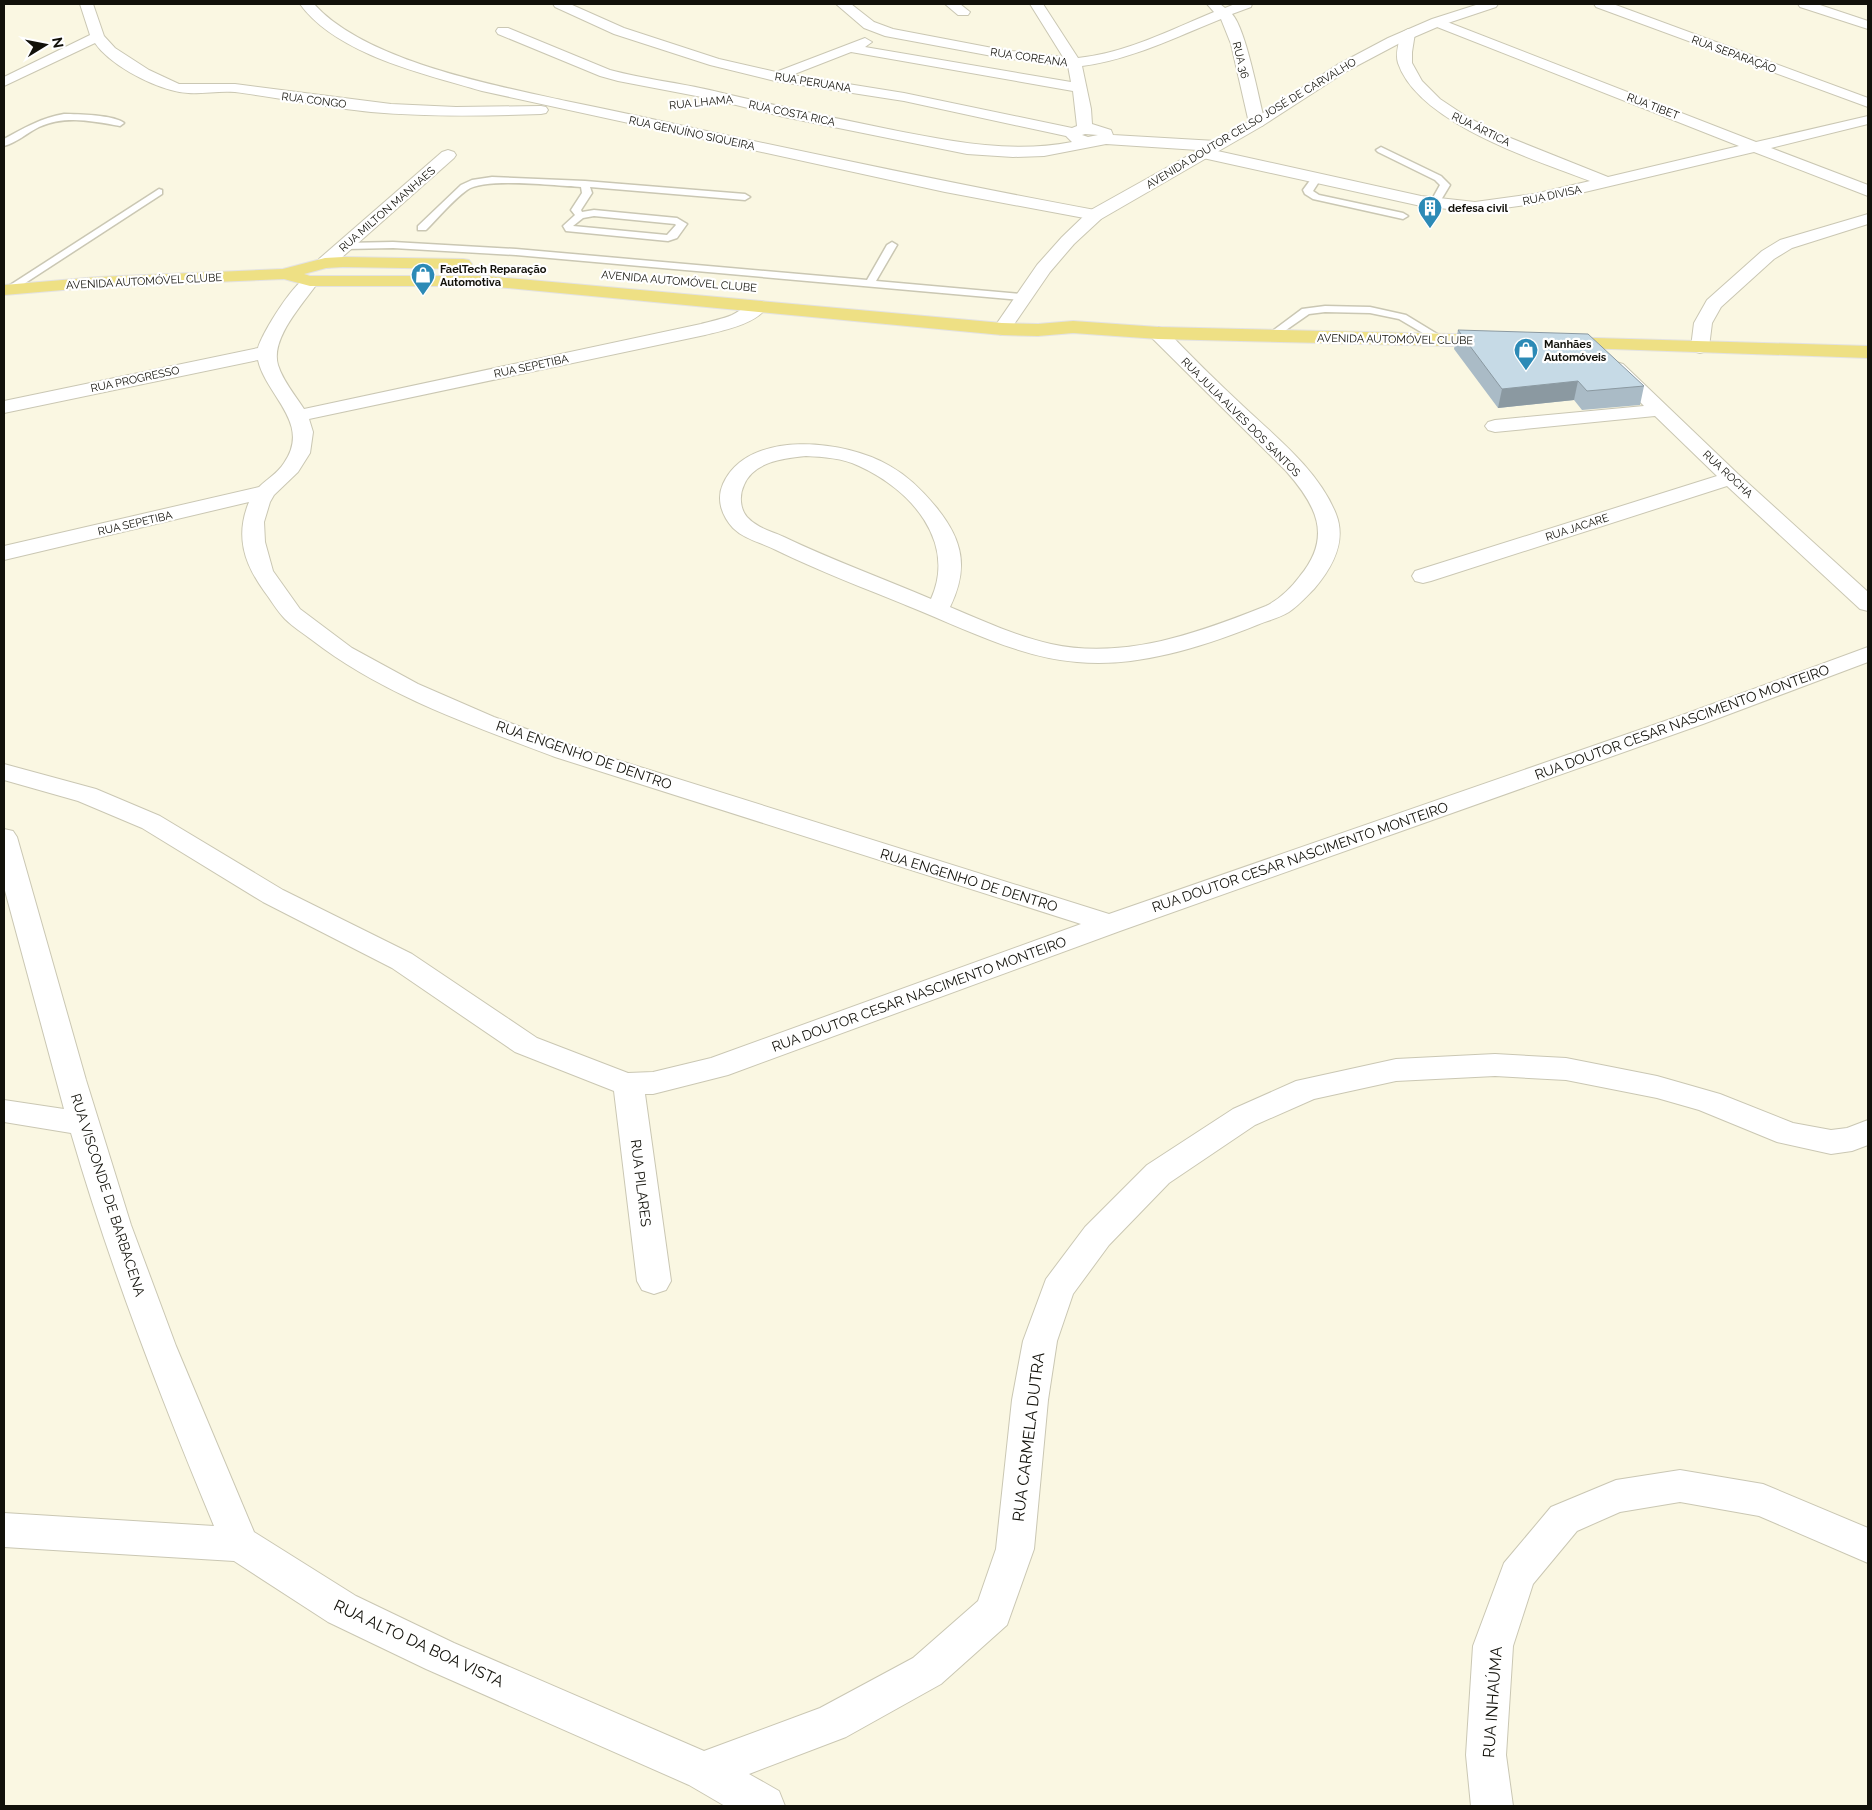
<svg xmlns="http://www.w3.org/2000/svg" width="1872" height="1810" viewBox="0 0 1872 1810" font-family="Raleway,sans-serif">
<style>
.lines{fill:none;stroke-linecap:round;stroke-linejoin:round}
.lane-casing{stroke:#cac7b3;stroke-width:3}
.street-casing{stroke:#cac7b3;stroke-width:2}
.secondary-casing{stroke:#cac7b3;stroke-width:2}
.primary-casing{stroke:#e3e2e2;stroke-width:2}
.lane{fill:#fff;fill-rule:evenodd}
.street{fill:#fff;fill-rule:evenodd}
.secondary{fill:#fff;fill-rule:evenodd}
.primary{fill:#eee084;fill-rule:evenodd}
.wall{fill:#aabbc6}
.shaded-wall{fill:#8b99a1}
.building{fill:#c6dae6;stroke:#8b99a1}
.labels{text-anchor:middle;stroke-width:4.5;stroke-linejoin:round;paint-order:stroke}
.far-street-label{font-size:11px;fill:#12110a;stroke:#fff}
.far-poi-label{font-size:11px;font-weight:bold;fill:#12110a;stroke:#fff;text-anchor:start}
.street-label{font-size:14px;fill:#12110a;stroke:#fff}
.near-street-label{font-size:16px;fill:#12110a;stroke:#fff}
</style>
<rect width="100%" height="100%" fill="#faf7e2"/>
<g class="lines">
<defs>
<g id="lane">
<path d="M64 114C78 114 114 115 124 123L120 126C92 121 65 115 39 127 27 133 16 143 4 146V139C24 128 41 118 64 114Z"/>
<polygon points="1381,147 1441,176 1450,185 1438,205 1435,206 1430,203 1440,185 1435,180 1378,152 1376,150"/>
<polygon points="1317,174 1322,177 1313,191 1319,195 1403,213 1408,216 1403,219 1313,199 1305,194 1303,190 1314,175"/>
<path d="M492 177 585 181 745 194 750 197 745 200 590 187 592 193 581 210 582 212 594 210 677 218 687 224 677 238 668 241 566 231 563 226 575 215 571 210 582 193 581 187C557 186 484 177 467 190 452 201 439 217 426 230H418V226L461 185 472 180ZM594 216 675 224 676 225 667 235 573 226 583 218Z"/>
<polygon points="159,189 162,190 162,194 13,291 5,291 4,289"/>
<polygon points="393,242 516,249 867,280 887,245 892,242 897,245 876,281 1022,294 1027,297 1022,300 516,255 393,248 345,249 340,246 345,243"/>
<polygon points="1325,306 1370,307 1406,315 1447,340 1446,342 1438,342 1399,319 1370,313 1325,312 1309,314 1276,337 1268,337 1267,335 1302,309"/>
</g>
<g id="street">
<path d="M80 4H93L104 36 115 48 149 70 179 84H235L391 104 456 107 541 106 546 107 548 110 546 113 541 114C484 116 427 117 371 112 325 107 281 98 235 92 214 90 193 97 171 90 148 84 109 64 95 43L4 86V77L90 35Z"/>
<path d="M300 4H314C365 61 493 85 566 101 611 110 657 120 702 130 833 158 964 186 1095 210L1101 211 1103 215 1101 219 1095 220 945 192 482 91C425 74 337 55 300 4Z"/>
<path d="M553 4H570L624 28 719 59 776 72 865 38 872 42 865 47 1071 82 1068 66 1003 58 885 36 864 28 836 4H851L874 22 893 29 1003 50 1063 57 1030 4H1043L1078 58C1126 53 1170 30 1214 12L1207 4H1220L1225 8 1235 4H1252L1251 7 1232 14C1246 29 1259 100 1265 123L1262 126H1252L1249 123 1231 44 1221 19C1176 37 1130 60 1082 66L1091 109 1092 124 1111 130 1113 135 1216 141 1221 143 1224 146 1221 149 1213 150 1421 196 1475 202 1534 194 1590 181C1535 160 1418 123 1398 63 1395 54 1399 42 1401 33L1408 29 1415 33 1412 52V63L1422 81 1440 99 1467 117 1498 133 1608 177 1739 146 1432 25 1430 22 1437 18 1756 142 1868 116V124L1771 148 1868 185V196L1754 152 1534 204 1475 212 1421 206 1203 158 1197 156 1195 153 1198 150 1106 144 1044 156 1013 157 967 154 784 117 712 99 618 81 600 76 498 34 496 31 498 28H508L610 70C644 79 680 83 714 91 772 105 830 117 888 129 950 141 1010 154 1072 142L1066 136 904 101 775 81 710 65 614 34 555 7ZM851 52 1073 91 1077 126 1072 128 904 93 792 75ZM1085 134 1098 135 1088 137 1082 135Z"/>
<polygon points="945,4 960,4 970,12 968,15 958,15"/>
<polygon points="1594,4 1613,4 1868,98 1868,107 1596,7"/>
<polygon points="1798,4 1817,4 1868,21 1868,29 1800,7"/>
<polygon points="448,150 454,152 456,155 454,158 331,267 325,268 319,267 316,263 319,259 442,152"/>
<polygon points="1868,214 1868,224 1792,248 1774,259 1721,307 1712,323 1709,347 1707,351 1700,353 1693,351 1691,347 1694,323 1707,300 1762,251 1780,240"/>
<path d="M310 276 316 277 319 281C304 303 270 338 278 365 283 381 295 395 304 409L701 324C711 321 723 319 732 315 744 309 752 299 765 302L768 306C756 324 725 330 705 335L309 419 313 432 310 453 298 472 274 495 270 502 264 522 265 542 273 571 300 609 352 648 418 684 494 717 573 746 1109 914 1685 714 1868 647V662L1703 724 1120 931 728 1075 653 1094H645L671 1281 666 1290 654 1294 642 1290 637 1281 614 1091 515 1052 392 968 263 902 142 828 78 801 4 780V764L96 789 160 816 283 890 412 954 537 1038 628 1073 653 1072 711 1058 1081 924 555 757C471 725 383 695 312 640 303 633 293 627 285 619 277 611 271 600 264 591 244 563 235 536 249 502L4 560V546L259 487C267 479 278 473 284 463 312 423 266 396 258 360L4 413V401L258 348C263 332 295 279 310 276Z"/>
<path d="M1158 327 1165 329C1190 355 1216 381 1243 406 1276 437 1319 471 1336 514 1347 542 1332 568 1314 589 1306 597 1298 606 1289 612 1279 618 1267 621 1257 625 1202 647 1137 668 1077 662 1018 657 963 628 908 606 864 588 819 571 776 550 762 543 744 539 733 528 722 516 716 500 723 484 748 428 847 440 890 466 908 476 923 491 936 507 963 540 969 568 950 607 983 621 1016 636 1051 644 1124 660 1198 633 1266 606 1280 599 1291 588 1300 576 1333 536 1316 505 1286 471L1151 337 1149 333 1151 329ZM806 456C824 457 842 458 859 466 910 489 957 541 931 599 882 578 832 560 784 537 771 531 757 528 747 517 740 509 739 495 744 485 753 462 784 458 806 456Z"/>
<polygon points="1616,362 1623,364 1738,474 1868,592 1868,611 1860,609 1727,486 1431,581 1423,583 1415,581 1412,576 1415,571 1717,476 1655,416 1495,432 1488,430 1485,426 1488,422 1495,420 1644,406 1607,368 1609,364"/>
<path d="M4 829 13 831 17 837 86 1080 131 1225 176 1346 254 1532 356 1596 454 1643 704 1751 820 1708 913 1658 978 1601 996 1549 1012 1400 1023 1341 1046 1279 1085 1227 1147 1165 1233 1109 1296 1081 1396 1059 1495 1054 1566 1058 1657 1076 1720 1094 1793 1123 1831 1130 1847 1128 1868 1120V1145L1852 1151 1831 1154 1777 1142 1699 1110 1657 1098 1566 1080 1495 1076 1396 1081 1314 1099 1255 1125 1169 1183 1109 1245 1073 1294 1057 1341 1048 1400 1034 1549 1007 1625 941 1684 846 1737 749 1774 779 1791 785 1806H725L689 1785 426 1669 328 1622 234 1561 4 1547V1513L214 1526C160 1396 110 1267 71 1133L4 1122V1100L64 1109 4 887Z"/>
<polygon points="1680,1470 1763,1484 1868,1528 1868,1563 1759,1516 1680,1502 1620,1512 1577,1531 1533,1584 1513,1646 1506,1755 1513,1806 1471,1806 1466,1755 1473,1646 1504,1563 1551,1507 1616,1480"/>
</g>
<polygon id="secondary" points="1479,4 1498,4 1496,7 1442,25 1398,44 1347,71 1262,126 1101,219 1074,244 1050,272 1008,333 1002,335 996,333 993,329 1037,265 1062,237 1089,211 1252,120 1337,65 1388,38 1432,19"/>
<g id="primary">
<polygon points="343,257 463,259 469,260 472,264 469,268 463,269 343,267 326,268 304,274 310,276 486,276 1002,323 1038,324 1073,321 1158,327 1494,335 1501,337 1503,341 1501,345 1494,347 1158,339 1073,333 1038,336 1002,335 486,286 310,286 284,279 98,287 4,295 4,285 98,277 283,269 325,258"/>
<polygon points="1562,337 1868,346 1868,358 1555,347 1553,343 1555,339"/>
</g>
</defs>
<use href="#lane" class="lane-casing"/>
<use href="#street" class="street-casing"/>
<use href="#secondary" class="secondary-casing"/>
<use href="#primary" class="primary-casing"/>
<use href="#lane" class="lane"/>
<use href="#street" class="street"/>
<use href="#secondary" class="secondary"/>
<use href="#primary" class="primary"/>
</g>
<polygon class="wall" points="1458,330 1644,386 1640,405 1582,410 1574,400 1498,408 1454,349"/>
<polygon class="shaded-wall" points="1578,381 1574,400 1498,408 1502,389"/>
<polygon class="building" points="1458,330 1588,334 1644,386 1587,391 1578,381 1502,389"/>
<defs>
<symbol id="building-pin" viewBox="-11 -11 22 30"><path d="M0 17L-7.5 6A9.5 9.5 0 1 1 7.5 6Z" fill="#2c8ab6" stroke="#fff"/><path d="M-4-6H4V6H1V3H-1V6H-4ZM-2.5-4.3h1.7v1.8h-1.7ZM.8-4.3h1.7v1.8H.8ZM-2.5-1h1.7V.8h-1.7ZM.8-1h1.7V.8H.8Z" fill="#fff"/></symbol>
<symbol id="shop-pin" viewBox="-11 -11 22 30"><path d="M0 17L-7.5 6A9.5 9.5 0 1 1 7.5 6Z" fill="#2c8ab6" stroke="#fff"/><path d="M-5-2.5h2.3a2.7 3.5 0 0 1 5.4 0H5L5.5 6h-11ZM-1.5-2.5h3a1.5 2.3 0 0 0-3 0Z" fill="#fff"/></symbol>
</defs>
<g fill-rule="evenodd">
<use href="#building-pin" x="1416" y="194" width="28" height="38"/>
<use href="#shop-pin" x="409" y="261" width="28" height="38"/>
<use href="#shop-pin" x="1512" y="336" width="28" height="38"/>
</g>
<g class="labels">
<g class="far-street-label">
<text transform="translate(1734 54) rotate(20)" y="4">RUA SEPARAÇÃO</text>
<text transform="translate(1029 57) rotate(8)" y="4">RUA COREANA</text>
<text transform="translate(1241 60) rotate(76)" y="4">RUA 36</text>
<text transform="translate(813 82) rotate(9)" y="4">RUA PERUANA</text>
<text transform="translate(314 100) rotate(7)" y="4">RUA CONGO</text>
<text transform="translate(701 102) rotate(-6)" y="4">RUA LHAMA</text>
<text transform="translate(1653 106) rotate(21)" y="4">RUA TIBET</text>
<text transform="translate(792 113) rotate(12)" y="4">RUA COSTA RICA</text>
<text transform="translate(1251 123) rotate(-31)" y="4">AVENIDA DOUTOR CELSO JOSÉ DE CARVALHO</text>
<text transform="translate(1481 129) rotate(26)" y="4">RUA ÁRTICA</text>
<text transform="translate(692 133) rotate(12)" y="4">RUA GENUÍNO SIQUEIRA</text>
<text transform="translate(1552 195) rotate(-12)" y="4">RUA DIVISA</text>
<text transform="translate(387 209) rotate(-41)" y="4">RUA MILTON MANHAES</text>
<text transform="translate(144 281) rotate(-3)" y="4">AVENIDA AUTOMÓVEL CLUBE</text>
<text transform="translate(679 281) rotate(5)" y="4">AVENIDA AUTOMÓVEL CLUBE</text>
<text transform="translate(1395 339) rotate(1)" y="4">AVENIDA AUTOMÓVEL CLUBE</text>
<text transform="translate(531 366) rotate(-12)" y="4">RUA SEPETIBA</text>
<text transform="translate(135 379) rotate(-12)" y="4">RUA PROGRESSO</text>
<text transform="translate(1241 417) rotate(45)" y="4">RUA JULIA ALVES DOS SANTOS</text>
<text transform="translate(1728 474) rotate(43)" y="4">RUA ROCHA</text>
<text transform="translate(135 523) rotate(-13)" y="4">RUA SEPETIBA</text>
<text transform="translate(1577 527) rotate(-18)" y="4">RUA JACARE</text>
</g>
<g class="far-poi-label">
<text x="1448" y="212">defesa civil</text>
<text x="440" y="273">FaelTech Reparação<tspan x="440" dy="13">Automotiva</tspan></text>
<text x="1544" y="348">Manhães<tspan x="1544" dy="13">Automóveis</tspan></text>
</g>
<g class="street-label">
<text transform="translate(1682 722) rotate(-20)" y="5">RUA DOUTOR CESAR NASCIMENTO MONTEIRO</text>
<text transform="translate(584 755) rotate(19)" y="5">RUA ENGENHO DE DENTRO</text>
<text transform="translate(1300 857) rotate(-19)" y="5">RUA DOUTOR CESAR NASCIMENTO MONTEIRO</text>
<text transform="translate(969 880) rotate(17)" y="5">RUA ENGENHO DE DENTRO</text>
<text transform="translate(919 994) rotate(-20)" y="5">RUA DOUTOR CESAR NASCIMENTO MONTEIRO</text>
<text transform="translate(641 1183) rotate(83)" y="5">RUA PILARES</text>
<text transform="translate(108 1195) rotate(72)" y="5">RUA VISCONDE DE BARBACENA</text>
</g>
<g class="near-street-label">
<text transform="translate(1028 1437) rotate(-83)" y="6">RUA CARMELA DUTRA</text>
<text transform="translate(419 1643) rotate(25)" y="6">RUA ALTO DA BOA VISTA</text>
<text transform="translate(1492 1702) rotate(-86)" y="6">RUA INHAÚMA</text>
</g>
</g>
<rect width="1872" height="1810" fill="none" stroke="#12110a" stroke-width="10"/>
<g transform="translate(45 45) rotate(80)" stroke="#ffffff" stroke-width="4" paint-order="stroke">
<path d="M0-4L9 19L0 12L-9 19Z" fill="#12110a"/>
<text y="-8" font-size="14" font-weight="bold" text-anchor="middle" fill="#12110a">N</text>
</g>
</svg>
